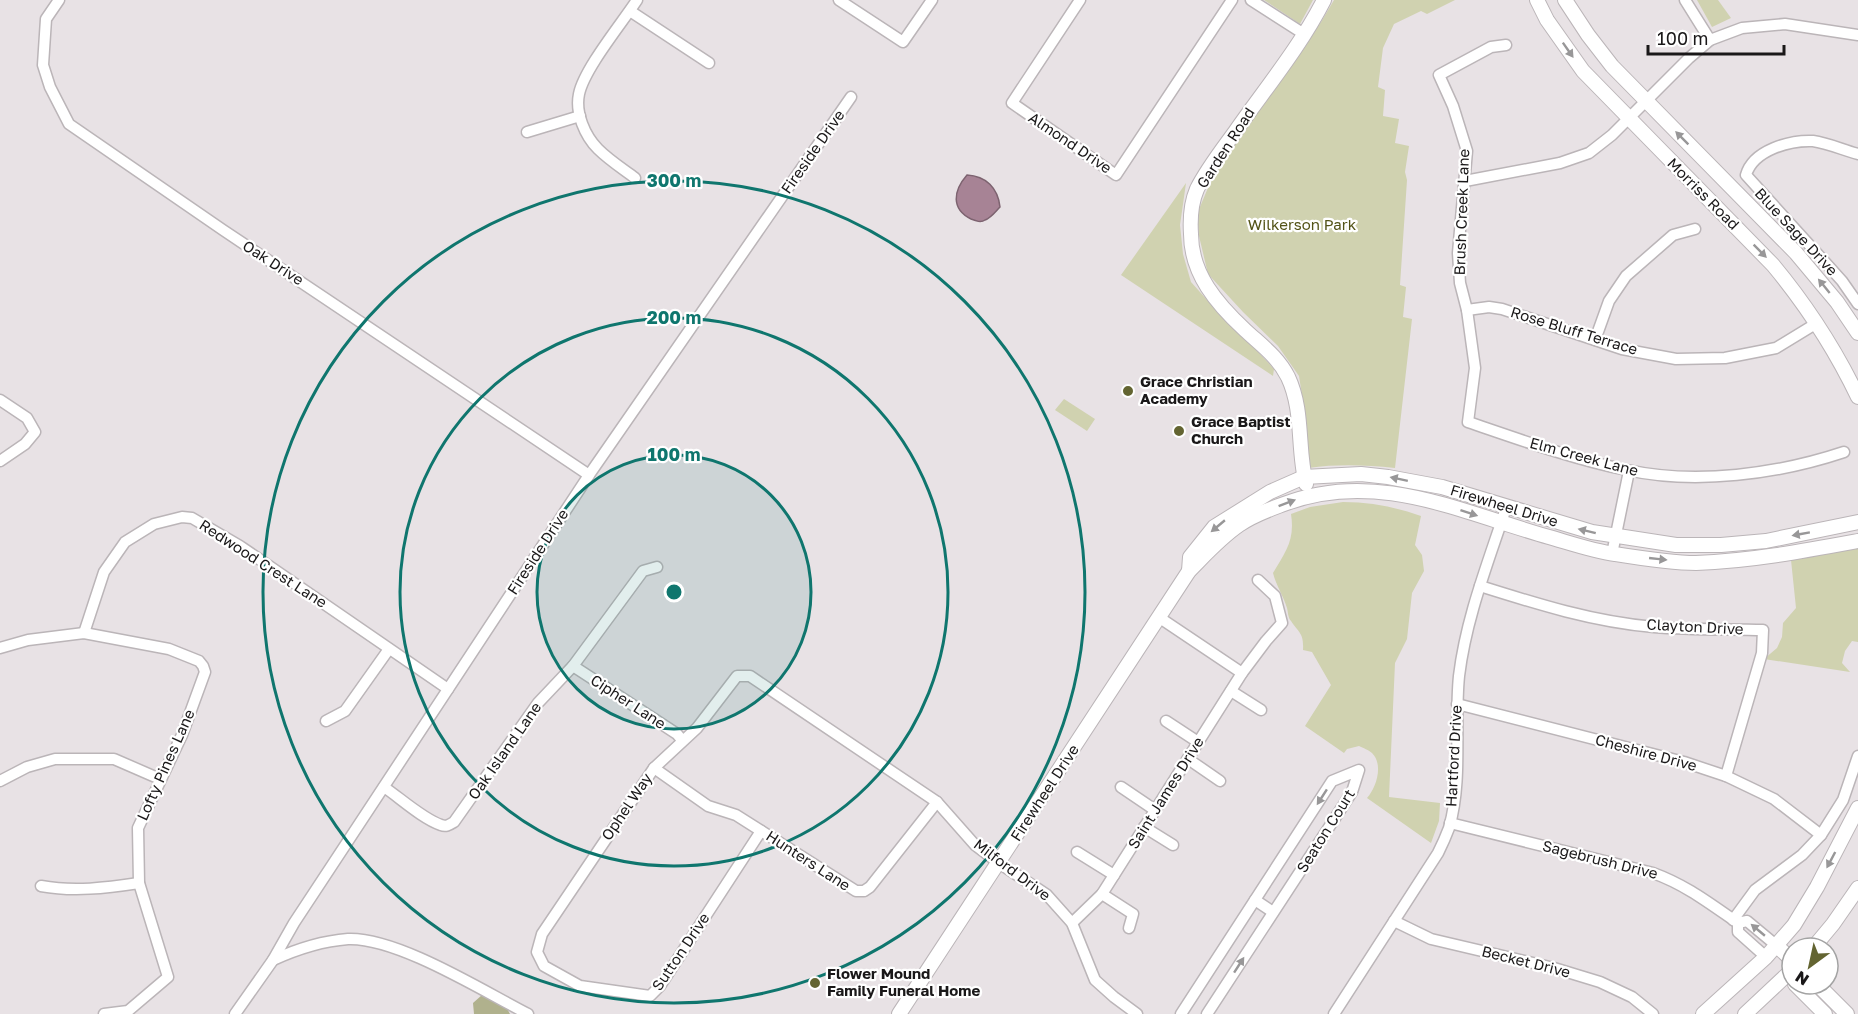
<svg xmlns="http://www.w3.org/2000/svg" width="1858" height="1014" viewBox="0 0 1858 1014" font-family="'Golos Text',sans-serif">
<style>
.green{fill:#d0d2b0}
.forest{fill:#b0b18d}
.water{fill:#a78395;stroke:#7d6370;stroke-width:1.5}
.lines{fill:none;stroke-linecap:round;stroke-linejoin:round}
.street-casing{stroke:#bbb5b8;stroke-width:13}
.secondary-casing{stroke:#bbb5b8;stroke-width:16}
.street{stroke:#fff;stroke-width:10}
.secondary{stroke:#fff;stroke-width:14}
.oneway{fill:#989798}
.ring{fill:none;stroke:#0f766e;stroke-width:3}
.poi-dot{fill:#636431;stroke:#fff;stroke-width:2}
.labels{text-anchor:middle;stroke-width:4.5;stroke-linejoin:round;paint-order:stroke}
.street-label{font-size:15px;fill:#1a1819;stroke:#fff}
.park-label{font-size:15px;fill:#535317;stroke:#fff}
.poi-label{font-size:15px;font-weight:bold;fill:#1a1819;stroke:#fff;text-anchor:start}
.centre{fill:#0f766e;stroke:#fff;stroke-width:3}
.ring-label{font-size:18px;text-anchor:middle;font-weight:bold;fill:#0f766e;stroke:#fff;stroke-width:4.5;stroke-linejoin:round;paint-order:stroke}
</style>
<rect width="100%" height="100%" fill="#e8e2e5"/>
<g class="green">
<polygon points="1264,0 1313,0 1300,24"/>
<path d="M1334 0H1455L1427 14 1421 11 1394 24 1383 48 1378 87 1385 90 1383 116 1399 119 1395 143 1409 146 1405 172 1407 180 1400 285 1406 287 1403 317 1412 319 1395 468C1365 465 1338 464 1308 468L1306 421 1299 376 1278 346 1243 312 1208 274 1199 236 1197 214 1215 171 1321 22Z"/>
<polygon points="1697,0 1718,0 1731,18 1712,27"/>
<polygon points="1186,183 1180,225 1183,254 1191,282 1225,320 1243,336 1274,369 1273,376 1121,275"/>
<polygon points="1064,399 1095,419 1087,431 1055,410"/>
<path d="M1343 502C1371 502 1395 507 1421 516L1415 545 1422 555 1424 571 1412 593 1407 639 1395 663 1389 797 1440 803 1439 821 1431 843 1367 798C1376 788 1384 765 1372 753 1369 750 1363 748 1359 746L1347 749 1344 753 1305 726 1331 685 1312 652 1303 650C1304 633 1299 633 1291 621 1288 618 1288 612 1287 608 1283 595 1276 585 1273 573 1286 551 1295 540 1291 514L1310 507Z"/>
<polygon points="1858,547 1858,642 1852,641 1845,651 1842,663 1850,672 1764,659 1777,648 1782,637 1783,623 1796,608 1791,560"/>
</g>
<polygon class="forest" points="482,995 504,1003 510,1014 474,1014 473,1003"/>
<path class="water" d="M967 175C986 176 998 188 1000 207 996 211 991 218 985 220 981 223 976 221 971 219 951 209 953 191 967 175Z"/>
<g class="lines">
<defs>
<g id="street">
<polyline points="59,0 46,19 43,65 50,87 69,124 223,230 589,475"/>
<polyline points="839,0 903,42 932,0"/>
<polyline points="1080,0 1012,103 1116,175 1232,0"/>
<polyline points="1251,0 1304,34"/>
<polyline points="1685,0 1710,40"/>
<polyline points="630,11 709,63"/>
<path d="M1506 45 1491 47 1439 75 1453 106 1467 151 1458 253 1460 283 1467 310 1475 368 1468 422C1521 440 1573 459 1627 470 1696 485 1778 474 1844 452"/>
<polyline points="527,132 580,116"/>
<path d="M1858 154C1843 150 1828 143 1813 141 1790 140 1753 150 1746 175L1842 281 1858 304"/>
<path d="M635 178C623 169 609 160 598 149 585 136 575 113 579 94 584 69 622 23 637 0"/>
<polyline points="1465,181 1560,163 1589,153 1612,135 1689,58 1710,40 1742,28 1785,24 1858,35"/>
<polyline points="1467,310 1489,307 1502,309 1622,349 1676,359 1725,358 1776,348 1817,323"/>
<polyline points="1595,340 1609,301 1626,276 1673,235 1695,229"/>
<polyline points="0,400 27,418 35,432 25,444 0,461"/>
<polyline points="1612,554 1629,471"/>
<path d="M1480 586C1537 604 1594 622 1654 627 1690 630 1727 629 1763 630L1762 653 1726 776"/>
<polyline points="1160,618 1242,673"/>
<polyline points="84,633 104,572 125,542 154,524 182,517 192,518 240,546 448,689"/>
<polyline points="0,648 28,640 84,633 169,649 199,661 203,666 205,672 182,735 138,828 139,883 168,977 128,1011 104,1014"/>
<polyline points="573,666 677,734 682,740"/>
<polyline points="1231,691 1261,710"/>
<polyline points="1457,704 1684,762 1726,776 1774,799 1821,835"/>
<polyline points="326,721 345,711 389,649"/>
<polyline points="1166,721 1198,742"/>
<polyline points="1188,759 1220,781"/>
<polyline points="654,768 708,806 736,815 856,891 864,891 870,887 937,802"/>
<polyline points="0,781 27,767 55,759 114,759 160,779"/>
<path d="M384 787C400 798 423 819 441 825 446 827 449 825 454 822L538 703 573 666 643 571 657 567"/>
<polyline points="1121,787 1155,810"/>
<path d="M1450 823 1653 873C1686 885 1709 903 1738 923L1747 921 1777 946"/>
<polyline points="1144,827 1173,845"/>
<polyline points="761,831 660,986 650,996 580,986 544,966 537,952 542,934 654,768 697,728 737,676 750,676 937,802 975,845 999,863 1047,895 1072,923 1095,980 1114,997 1137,1014"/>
<polyline points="1077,852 1114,875"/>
<path d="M41 886C74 892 106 888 139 883"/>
<polyline points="1102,894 1133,914 1129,928"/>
<polyline points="1255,900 1273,912"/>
<polyline points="1733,920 1755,890 1802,855 1821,835 1843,800 1858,756"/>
<polyline points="1394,921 1431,939 1554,968 1600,982 1632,997 1653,1014"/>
<polyline points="1072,923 1102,894 1242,673 1266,641 1282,623 1275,596 1258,580"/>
<polyline points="1738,923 1738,932 1766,957"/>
<path d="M273 960C297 949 322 941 348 939 397 937 483 991 528 1014"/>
<polyline points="235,1014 273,960 294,923 589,475 851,97"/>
<polyline points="1181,1014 1332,781 1359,770 1352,792 1207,1014"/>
<path d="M1334 1014 1438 853C1442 845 1446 836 1449 828 1463 779 1454 726 1459 676 1466 618 1488 563 1506 508"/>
</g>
<g id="secondary">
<path d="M1537 0 1547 20 1583 71 1773 265C1807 306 1835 349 1858 397"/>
<polyline points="1565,0 1588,35 1612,66 1796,253 1837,302 1858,333"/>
<path d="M1306 484C1297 448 1304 411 1288 377 1278 357 1261 345 1245 330 1217 304 1191 274 1191 234 1190 219 1191 203 1197 189 1207 169 1222 150 1235 132 1265 89 1300 47 1324 0"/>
<polyline points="1189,571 1190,557 1214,527 1270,492 1304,477 1361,474 1388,477 1442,487 1592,532 1676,545 1721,545 1766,541 1858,522"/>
<polyline points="1777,946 1792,960"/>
<polyline points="1813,948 1833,924 1858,888"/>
<polyline points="1795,984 1825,1014"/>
<polyline points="1817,984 1847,1014"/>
<path d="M899 1014 1189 571C1205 555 1220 538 1239 525 1253 515 1268 510 1284 504 1376 469 1460 512 1549 537 1570 543 1593 551 1615 554 1640 558 1671 563 1696 563 1751 561 1804 551 1858 541"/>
<polyline points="1703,1014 1766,957 1794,925 1817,887 1858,808"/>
<polyline points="1745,1014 1792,970"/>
</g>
</defs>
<use href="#street" class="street-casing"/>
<use href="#secondary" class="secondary-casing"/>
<use href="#street" class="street"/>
<use href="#secondary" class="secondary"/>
</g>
<defs><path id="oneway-solid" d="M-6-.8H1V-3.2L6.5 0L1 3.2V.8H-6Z" transform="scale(1.5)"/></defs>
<g class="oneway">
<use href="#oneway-solid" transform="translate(1568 50) rotate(55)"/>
<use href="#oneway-solid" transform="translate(1682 138) rotate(-135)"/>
<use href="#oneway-solid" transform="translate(1760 251) rotate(45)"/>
<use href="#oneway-solid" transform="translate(1824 286) rotate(-129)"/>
<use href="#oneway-solid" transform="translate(1399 479) rotate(-168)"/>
<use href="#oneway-solid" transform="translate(1287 503) rotate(-21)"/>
<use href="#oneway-solid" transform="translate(1469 513) rotate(18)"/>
<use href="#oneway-solid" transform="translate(1218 526) rotate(140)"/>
<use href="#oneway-solid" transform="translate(1587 531) rotate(-166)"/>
<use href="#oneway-solid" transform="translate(1801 534) rotate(170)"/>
<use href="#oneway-solid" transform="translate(1658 559) rotate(6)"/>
<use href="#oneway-solid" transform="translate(1322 797) rotate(123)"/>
<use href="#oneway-solid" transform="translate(1831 860) rotate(118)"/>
<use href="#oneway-solid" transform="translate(1758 930) rotate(-140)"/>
<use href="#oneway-solid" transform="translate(1239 965) rotate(-57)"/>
</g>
<circle cx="674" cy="592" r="137" fill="#0f766e" fill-opacity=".12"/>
<g class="ring">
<circle cx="674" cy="592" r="137"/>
<circle cx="674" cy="592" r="274"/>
<circle cx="674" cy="592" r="411"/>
</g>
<g class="poi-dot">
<circle cx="1128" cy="391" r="6"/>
<circle cx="1179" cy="431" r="6"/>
<circle cx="815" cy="983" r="6"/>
</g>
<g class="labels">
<g class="street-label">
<text transform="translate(1070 143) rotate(34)" y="5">Almond Drive</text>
<text transform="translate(1226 148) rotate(-57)" y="5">Garden Road</text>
<text transform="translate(813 152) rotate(-55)" y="5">Fireside Drive</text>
<text transform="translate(1703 194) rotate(45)" y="5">Morriss Road</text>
<text transform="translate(1462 212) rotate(-88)" y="5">Brush Creek Lane</text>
<text transform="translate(1796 232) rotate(47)" y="5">Blue Sage Drive</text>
<text transform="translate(273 263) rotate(33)" y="5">Oak Drive</text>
<text transform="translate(1574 331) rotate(17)" y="5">Rose Bluff Terrace</text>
<text transform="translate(1584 457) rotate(15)" y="5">Elm Creek Lane</text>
<text transform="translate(1504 506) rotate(17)" y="5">Firewheel Drive</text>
<text transform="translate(538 552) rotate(-57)" y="5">Fireside Drive</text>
<text transform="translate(263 564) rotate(33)" y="5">Redwood Crest Lane</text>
<text transform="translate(1695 627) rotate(3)" y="5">Clayton Drive</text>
<text transform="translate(628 702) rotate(33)" y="5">Cipher Lane</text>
<text transform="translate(505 751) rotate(-55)" y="5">Oak Island Lane</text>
<text transform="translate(1646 753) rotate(15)" y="5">Cheshire Drive</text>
<text transform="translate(1454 756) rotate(-87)" y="5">Hartford Drive</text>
<text transform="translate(166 765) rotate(-66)" y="5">Lofty Pines Lane</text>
<text transform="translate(1045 793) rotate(-57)" y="5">Firewheel Drive</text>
<text transform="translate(1166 793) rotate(-58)" y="5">Saint James Drive</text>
<text transform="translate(627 807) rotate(-56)" y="5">Ophel Way</text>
<text transform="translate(1326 831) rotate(-58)" y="5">Seaton Court</text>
<text transform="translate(1600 860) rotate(14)" y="5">Sagebrush Drive</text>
<text transform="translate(808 861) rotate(33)" y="5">Hunters Lane</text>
<text transform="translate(1012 870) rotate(37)" y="5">Milford Drive</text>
<text transform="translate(681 952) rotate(-56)" y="5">Sutton Drive</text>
<text transform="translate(1526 962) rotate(14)" y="5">Becket Drive</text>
</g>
<g class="park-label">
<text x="1302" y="230">Wilkerson Park</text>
</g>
<g class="poi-label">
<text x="1140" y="387">Grace Christian<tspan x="1140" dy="17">Academy</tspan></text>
<text x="1191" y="427">Grace Baptist<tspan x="1191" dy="17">Church</tspan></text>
<text x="827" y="979">Flower Mound<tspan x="827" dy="17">Family Funeral Home</tspan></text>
</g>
</g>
<circle cx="674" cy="592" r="9" class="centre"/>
<g class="ring-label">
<text x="674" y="187">300 m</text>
<text x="674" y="324">200 m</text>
<text x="674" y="461">100 m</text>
</g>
<g transform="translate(1810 966) rotate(213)"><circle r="28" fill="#ffffff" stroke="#a3a3a3" stroke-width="1.5"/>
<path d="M0-4.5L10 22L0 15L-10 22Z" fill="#636431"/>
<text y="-9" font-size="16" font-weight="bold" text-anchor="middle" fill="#1a1819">N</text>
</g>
<path d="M1648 45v9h136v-9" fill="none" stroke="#1a1819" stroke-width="3"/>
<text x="1657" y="45" font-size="18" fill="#1a1819" stroke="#ffffff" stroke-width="4.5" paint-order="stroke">100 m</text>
</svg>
